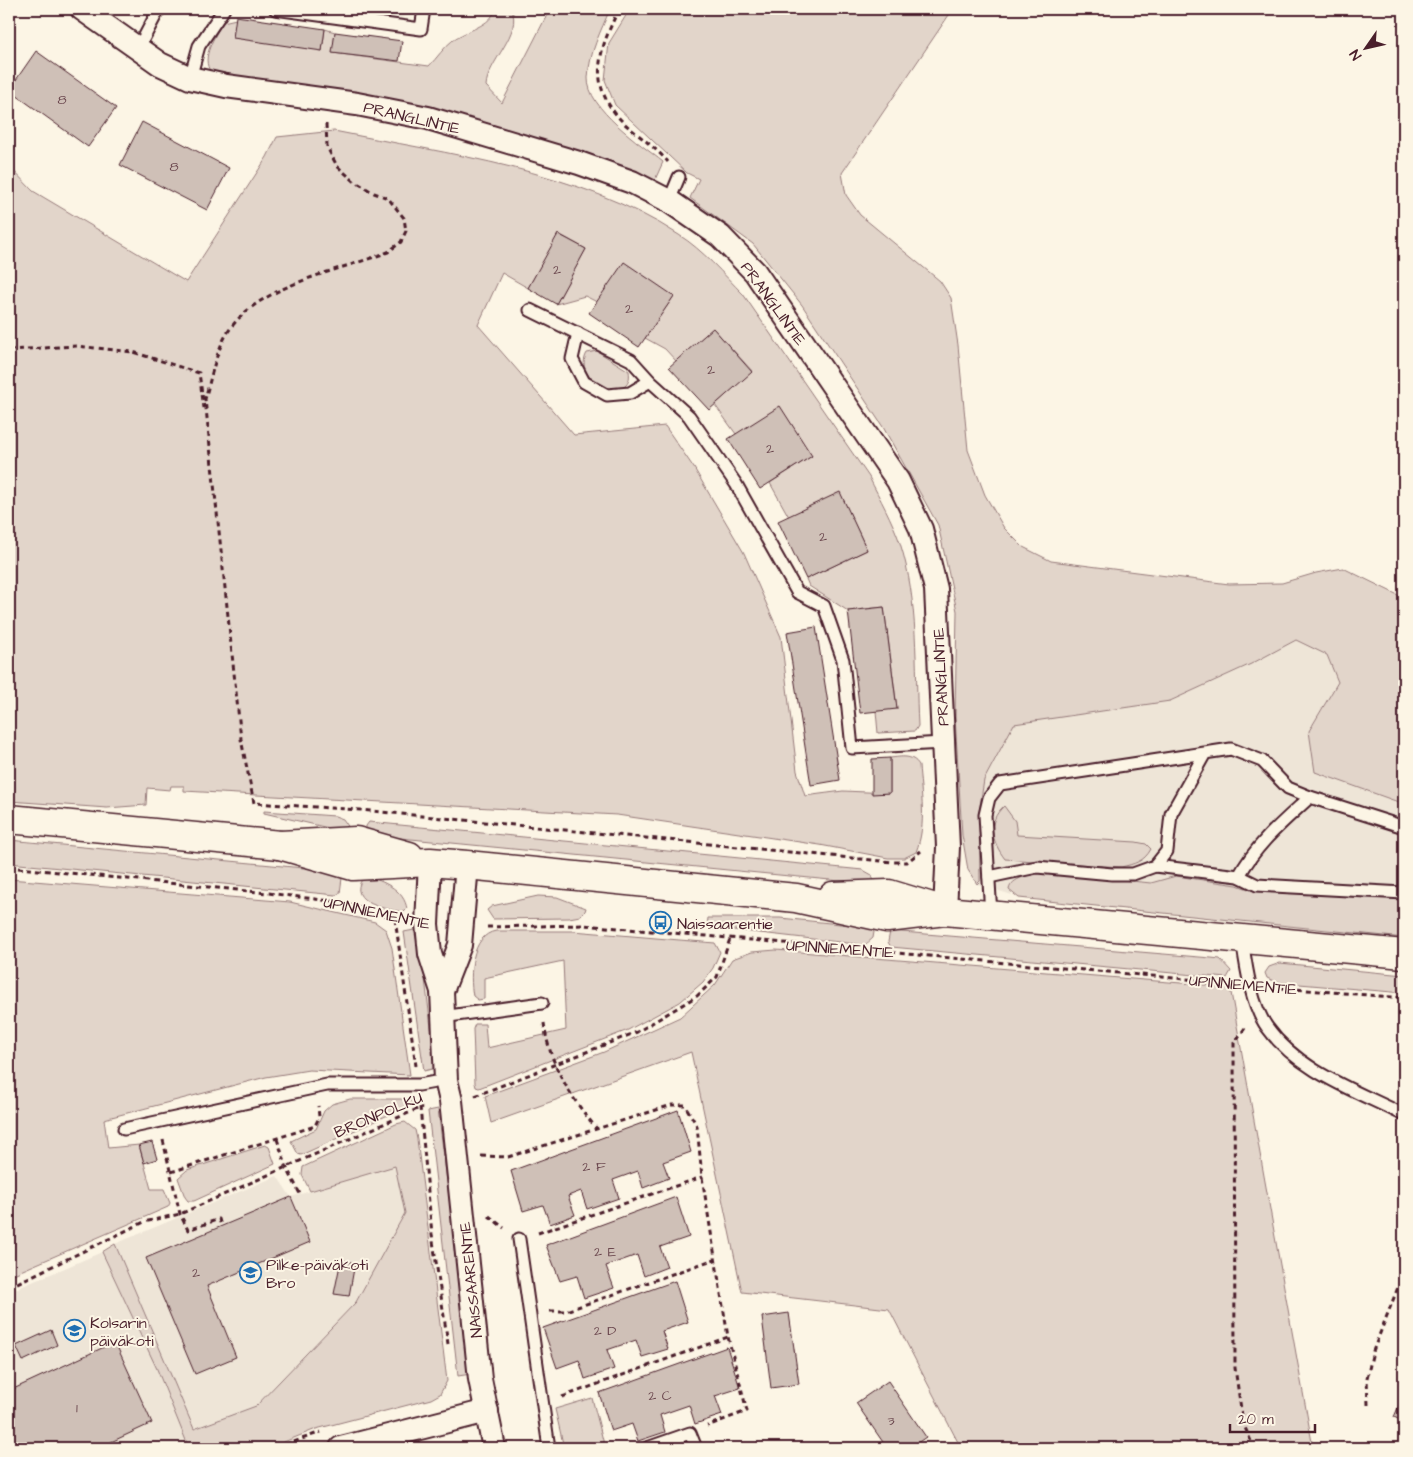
<svg xmlns="http://www.w3.org/2000/svg" width="1413" height="1457" viewBox="0 0 1413 1457" font-family="'Architects Daughter',sans-serif">
<style>
.built{fill:#eee5d7}
.green{fill:#e2d5ca;stroke:#967a7a}
.building{fill:#cfc0b7;stroke:#4a1f2b}
.lines{fill:none;stroke-linecap:round;stroke-linejoin:round}
.lane-casing{stroke:#4a1f2b;stroke-width:15}
.street-casing{stroke:#4a1f2b;stroke-width:26}
.secondary-casing{stroke:#4a1f2b;stroke-width:31}
.path{stroke:#4a1f2b;stroke-width:3;stroke-dasharray:5 4;stroke-linecap:butt}
.lane{stroke:#fcf5e5;stroke-width:11}
.street{stroke:#fcf5e5;stroke-width:22}
.secondary{stroke:#fcf5e5;stroke-width:28}
.labels{text-anchor:middle;stroke-width:4;stroke-linejoin:round;paint-order:stroke}
.number-label{font-size:14px;fill:#6b474e}
.street-label{font-size:16px;fill:#4a1f2b;stroke:#fcf5e5}
.poi-label{font-size:16px;fill:#4a1f2b;stroke:#fcf5e5;text-anchor:start}
</style>
<rect width="100%" height="100%" fill="#fcf5e5"/>
<filter id="ink" filterUnits="userSpaceOnUse"><feTurbulence type="fractalNoise" baseFrequency=".02" numOctaves="2"/><feDisplacementMap in="SourceGraphic" scale="10" xChannelSelector="R" yChannelSelector="G"/><feConvolveMatrix kernelMatrix="1 2 1 2 8 2 1 2 1" color-interpolation-filters="sRGB"/></filter>
<g filter="url(#ink)">
<g class="built">
<polygon points="1296,640 1327,655 1338,682 1309,731 1315,772 1404,804 1404,899 1254,891 1237,885 1177,876 1151,883 1042,872 1009,890 1012,895 977,884 980,880 979,812 984,780 1014,723 1170,701 1251,664"/>
<polygon points="396,1165 405,1213 356,1302 256,1406 194,1429 115,1244 277,1176 291,1197"/>
<polygon points="102,1252 157,1369 189,1448 9,1448 9,1292"/>
</g>
<g class="green">
<path d="M495 9H511C524 32 487 62 486 86L502 103 550 9H610C601 31 589 53 588 78 587 109 641 144 663 162L654 182 211 72C200 58 215 36 223 22L236 19 322 51 325 29 335 32 333 53 429 66C437 58 444 47 453 40 466 30 492 26 495 9Z"/>
<polygon points="630,9 953,9 842,173 846,195 860,215 940,281 951,298 958,345 968,450 985,495 1004,528 1023,547 1051,561 1229,584 1282,583 1316,573 1343,568 1404,598 1404,804 1315,772 1309,731 1338,682 1327,655 1296,640 1251,664 1170,701 1014,724 984,780 979,812 980,881 977,884 968,870 962,835 955,717 957,611 938,525 883,427 802,305 753,244 690,198 699,179 687,173 615,105 605,80 609,43"/>
<path d="M334 131C448 154 579 170 679 235 703 250 723 274 743 294L869 477C880 499 892 520 900 543 919 601 915 666 918 726L915 731 878 733 876 711 897 708 884 607 848 611 809 586 806 579 867 550 840 493 789 517 770 483 812 456 736 434 715 405 752 371 713 328 676 361 665 349 645 338 674 296 597 302 585 296 556 304 586 249 559 234 528 288 502 273 478 325 574 435 665 426 694 468 744 553 781 637 797 771 805 796 843 791 890 793V758C901 757 912 754 919 765 921 794 927 824 916 852L904 858H888L820 845 617 815 184 791V786H171L170 790 147 788 146 805 107 808 9 801V166L33 191 186 282 267 157 277 137Z"/>
<path d="M597 351 629 371C635 407 570 383 587 353Z"/>
<path d="M1004 806 1015 821 1017 835 1136 842 1146 844 1151 849C1144 862 1134 864 1121 867L1005 859C992 842 986 822 1004 806Z"/>
<polygon points="264,811 335,816 343,819 350,829 346,832 264,813"/>
<polygon points="369,822 863,870 872,875 874,882 871,884 370,835 366,831 366,826"/>
<polygon points="9,840 335,871 342,878 340,893 336,895 9,863"/>
<path d="M1042 872 1151 883 1176 876 1237 885 1254 891 1404 899V938L1019 898 1009 890C1011 877 1032 875 1042 872Z"/>
<path d="M370 877C386 883 404 890 407 909L404 912C389 910 345 903 363 878Z"/>
<polygon points="9,879 290,902 375,922 386,930 392,948 410,1075 309,1070 266,1077 104,1119 108,1148 139,1145 151,1189 164,1189 170,1203 168,1207 9,1276"/>
<polygon points="538,896 557,897 586,908 585,911 580,916 569,918 493,919 487,910 492,906"/>
<polygon points="708,918 780,918 860,926 872,929 874,932 873,938 865,945 707,927"/>
<polygon points="414,930 424,971 436,1068 424,1071 404,932"/>
<path d="M496 931H573L715 943 720 952 713 968 703 982 680 1002 628 1030 479 1088 476 1087 475 1083 473 1029 475 1024H485L487 1048 566 1030 563 961 484 978V999L478 1000 473 996C469 975 471 935 496 931Z"/>
<polygon points="890,931 1211,958 1220,959 1231,971 1227,978 891,947 888,942"/>
<polygon points="776,950 1230,987 1313,1448 961,1448 889,1309 742,1292 691,1052 491,1123 485,1096 604,1052 680,1017 715,985 732,959 752,952"/>
<polygon points="1280,963 1404,975 1404,993 1276,982 1267,978 1265,973 1269,967"/>
<polygon points="350,1099 411,1099 412,1104 301,1155 298,1154 291,1141 316,1129 324,1111 332,1104"/>
<polygon points="438,1109 471,1374 458,1376 428,1111"/>
<polygon points="405,1122 415,1130 417,1139 447,1381 440,1394 431,1399 316,1429 269,1448 189,1448 157,1369 102,1252 115,1244 194,1429 256,1406 356,1302 405,1213 395,1166 310,1191 302,1175 303,1167 396,1124"/>
<polygon points="265,1145 269,1147 275,1164 194,1201 188,1201 185,1197 178,1178 187,1170"/>
<polygon points="592,1398 605,1448 564,1448 555,1409"/>
</g>
<g class="building">
<polygon points="236,16 325,29 322,51 233,38"/>
<polygon points="335,32 402,41 399,61 332,53"/>
<polygon points="36,51 116,108 88,147 9,90"/>
<polygon points="142,122 229,168 207,210 120,165"/>
<polygon points="558,234 586,249 556,304 528,288"/>
<polygon points="624,262 674,296 639,347 589,313"/>
<polygon points="713,328 752,372 709,410 669,367"/>
<polygon points="780,406 812,456 760,489 728,439"/>
<polygon points="840,492 867,550 806,579 778,521"/>
<polygon points="884,607 897,709 860,713 848,611"/>
<polygon points="816,627 840,780 811,785 787,632"/>
<polygon points="890,758 890,793 872,794 872,759"/>
<polygon points="678,1110 691,1152 663,1162 669,1178 643,1188 638,1171 613,1180 619,1198 587,1209 581,1191 568,1196 575,1215 550,1224 543,1205 523,1211 511,1171"/>
<polygon points="152,1142 157,1159 144,1163 139,1145"/>
<polygon points="291,1197 310,1242 207,1286 236,1357 195,1374 146,1258"/>
<polygon points="676,1197 689,1237 660,1247 667,1267 644,1276 637,1255 606,1266 614,1288 584,1298 577,1276 560,1281 546,1245"/>
<polygon points="341,1260 355,1263 349,1296 334,1294"/>
<polygon points="675,1281 688,1322 662,1331 668,1349 642,1357 636,1340 607,1350 614,1369 585,1379 579,1360 557,1368 543,1328"/>
<polygon points="789,1313 799,1384 771,1388 762,1317"/>
<polygon points="51,1330 57,1345 23,1361 16,1346"/>
<polygon points="115,1342 152,1423 98,1448 9,1448 9,1391"/>
<polygon points="727,1347 740,1388 715,1396 722,1415 695,1424 689,1405 660,1415 665,1432 638,1441 632,1424 611,1431 599,1393"/>
<polygon points="888,1381 926,1437 910,1448 887,1448 856,1403"/>
<polygon points="1404,1394 1404,1422 1394,1417"/>
</g>
<g class="lines">
<defs>
<g id="lane">
<polyline points="275,9 421,29 424,9"/>
<polyline points="138,49 159,9"/>
<polyline points="190,78 199,46 224,9"/>
<polyline points="669,201 679,177"/>
<polyline points="530,310 631,360 650,381 689,416 736,484 797,592 824,606 843,660 852,748 943,743"/>
<polyline points="578,333 572,359 584,382 607,395 630,393 650,381"/>
<polyline points="1155,866 1239,876 1257,885 1404,893"/>
<path d="M1239 876C1257 843 1283 822 1310 797"/>
<polyline points="989,877 1037,867 1112,874 1133,874 1155,866 1167,851 1171,814 1204,755"/>
<polyline points="991,915 985,815 989,798 1000,784 1231,749 1262,761 1288,788 1310,797 1404,827"/>
<path d="M1242 939C1246 966 1251 1005 1267 1027 1299 1072 1357 1091 1404 1115"/>
<polyline points="442,1017 542,1003"/>
<polyline points="124,1129 327,1085 419,1085 446,1080"/>
<polyline points="519,1239 549,1448"/>
<polyline points="647,1448 690,1433 696,1448"/>
</g>
<g id="street">
<polyline points="82,9 160,64 190,78 226,86 357,104 428,118 579,163 632,182 669,201 720,236 755,272 898,481 921,529 936,589 948,847 945,911"/>
<polyline points="430,862 427,924 430,954 442,991 446,1080 451,1101 480,1379 494,1448"/>
<polyline points="442,991 460,945 467,865"/>
<polyline points="341,1448 487,1411"/>
</g>
<g id="secondary">
<polyline points="9,819 280,845 356,841 409,856"/>
<polyline points="280,845 353,866 430,862 467,865 796,898 887,918 945,911"/>
<polyline points="833,896 889,894 945,911 1404,954"/>
</g>
</defs>
<use href="#lane" class="lane-casing"/>
<use href="#street" class="street-casing"/>
<use href="#secondary" class="secondary-casing"/>
<g class="path">
<path d="M619 9C598 51 586 87 625 124 639 136 656 148 668 162"/>
<path d="M326 124 327 147 337 166 354 181 374 193 388 198 404 218 406 231 401 242 388 252C337 272 253 285 225 337 215 356 211 378 205 399L241 739 254 803 361 810 892 862H907L921 851"/>
<polyline points="9,350 77,346 133,352 199,373 204,408"/>
<polyline points="9,867 268,893 346,903 401,920"/>
<polyline points="395,919 416,1066"/>
<polyline points="487,927 584,925 1230,983"/>
<polyline points="1271,987 1404,998"/>
<path d="M544 1023C549 1064 571 1098 597 1129"/>
<polyline points="1245,1028 1234,1043 1235,1368 1243,1423 1254,1448"/>
<polyline points="475,1096 637,1032 697,996 717,977 730,939"/>
<polyline points="420,1107 432,1234 448,1344"/>
<polyline points="277,1139 287,1168 300,1194"/>
<polyline points="163,1140 180,1214 188,1230 219,1219 221,1226"/>
<polyline points="481,1156 508,1157 672,1105 685,1105 697,1126 702,1177 728,1337 747,1411 707,1426"/>
<polyline points="171,1172 315,1126 319,1117 318,1106"/>
<polyline points="489,1216 504,1228"/>
<polyline points="538,1233 702,1177"/>
<polyline points="9,1287 144,1222 180,1214 422,1107"/>
<polyline points="550,1311 566,1311 715,1259"/>
<polyline points="562,1397 728,1337"/>
<polyline points="1368,1405 1367,1378 1373,1351 1404,1272"/>
<polyline points="277,1448 321,1432"/>
</g>
<use href="#lane" class="lane"/>
<use href="#street" class="street"/>
<use href="#secondary" class="secondary"/>
</g>
</g>
<defs>
<symbol id="bus-ring" viewBox="-11 -11 22 22"><circle r="9.5" fill="#fcf5e5" stroke="#1f6fb2" stroke-width="1.5"/><path d="M-5-6H5V4H4V6H2V4H-2V6H-4V4H-5ZM-3.5-4V0h7V-4ZM-3.5 1.2v1.5H-2V1.2ZM2 1.2v1.5H3.5V1.2Z" fill="#1f6fb2"/></symbol>
<symbol id="school-ring" viewBox="-11 -11 22 22"><circle r="9.5" fill="#fcf5e5" stroke="#1f6fb2" stroke-width="1.5"/><path d="M0-5L7-2L0 1L-7-2ZM-4 1L0 2.5L4 1V4Q0 6-4 4Z" fill="#1f6fb2"/></symbol>
</defs>
<g fill-rule="evenodd">
<use href="#bus-ring" x="648" y="910" width="25" height="25"/>
<use href="#school-ring" x="238" y="1260" width="25" height="25"/>
<use href="#school-ring" x="62" y="1318" width="25" height="25"/>
</g>
<g class="labels">
<g class="number-label">
<text x="62" y="104">8</text>
<text x="174" y="171">8</text>
<text x="557" y="274">2</text>
<text x="629" y="313">2</text>
<text x="711" y="374">2</text>
<text x="770" y="453">2</text>
<text x="823" y="541">2</text>
<text x="594" y="1171">2 F</text>
<text x="605" y="1256">2 E</text>
<text x="196" y="1277">2</text>
<text x="605" y="1335">2 D</text>
<text x="660" y="1400">2 C</text>
<text x="77" y="1412">1</text>
<text x="891" y="1425">3</text>
</g>
<g class="street-label">
<text transform="translate(412 117) rotate(13)" y="6">PRANGLINTIE</text>
<text transform="translate(774 303) rotate(54)" y="6">PRANGLINTIE</text>
<text transform="translate(940 677) rotate(-93)" y="6">PRANGLINTIE</text>
<text transform="translate(377 912) rotate(12)" y="6">UPINNIEMENTIE</text>
<text transform="translate(840 948) rotate(4)" y="6">UPINNIEMENTIE</text>
<text transform="translate(1243 984) rotate(5)" y="6">UPINNIEMENTIE</text>
<text transform="translate(378 1114) rotate(-23)" y="6">BRONPOLKU</text>
<text transform="translate(470 1280) rotate(-96)" y="6">NAISSAARENTIE</text>
</g>
<g class="poi-label">
<text x="677" y="929">Naissaarentie</text>
<text x="266" y="1270">Pilke-päiväkoti<tspan x="266" dy="18">Bro</tspan></text>
<text x="90" y="1328">Kolsarin<tspan x="90" dy="18">päiväkoti</tspan></text>
</g>
</g>
<rect width="1413" height="1457" fill="none" stroke="#fcf5e5" stroke-width="30"/>
<rect x="15" y="15" width="1383" height="1427" fill="none" stroke="#4a1f2b" stroke-width="2" filter="url(#ink)"/>
<g transform="translate(1366 48) rotate(236)" stroke="#fcf5e5" stroke-width="4" paint-order="stroke">
<path d="M0-4L9 19L0 12L-9 19Z" fill="#4a1f2b"/>
<text y="-8" font-size="14" font-weight="bold" text-anchor="middle" fill="#4a1f2b">N</text>
</g>
<path d="M1230 1424v8h85v-8" fill="none" stroke="#4a1f2b" stroke-width="2.5"/>
<text x="1238" y="1424" font-size="15" fill="#4a1f2b" stroke="#fcf5e5" stroke-width="4" paint-order="stroke">20 m</text>
</svg>
